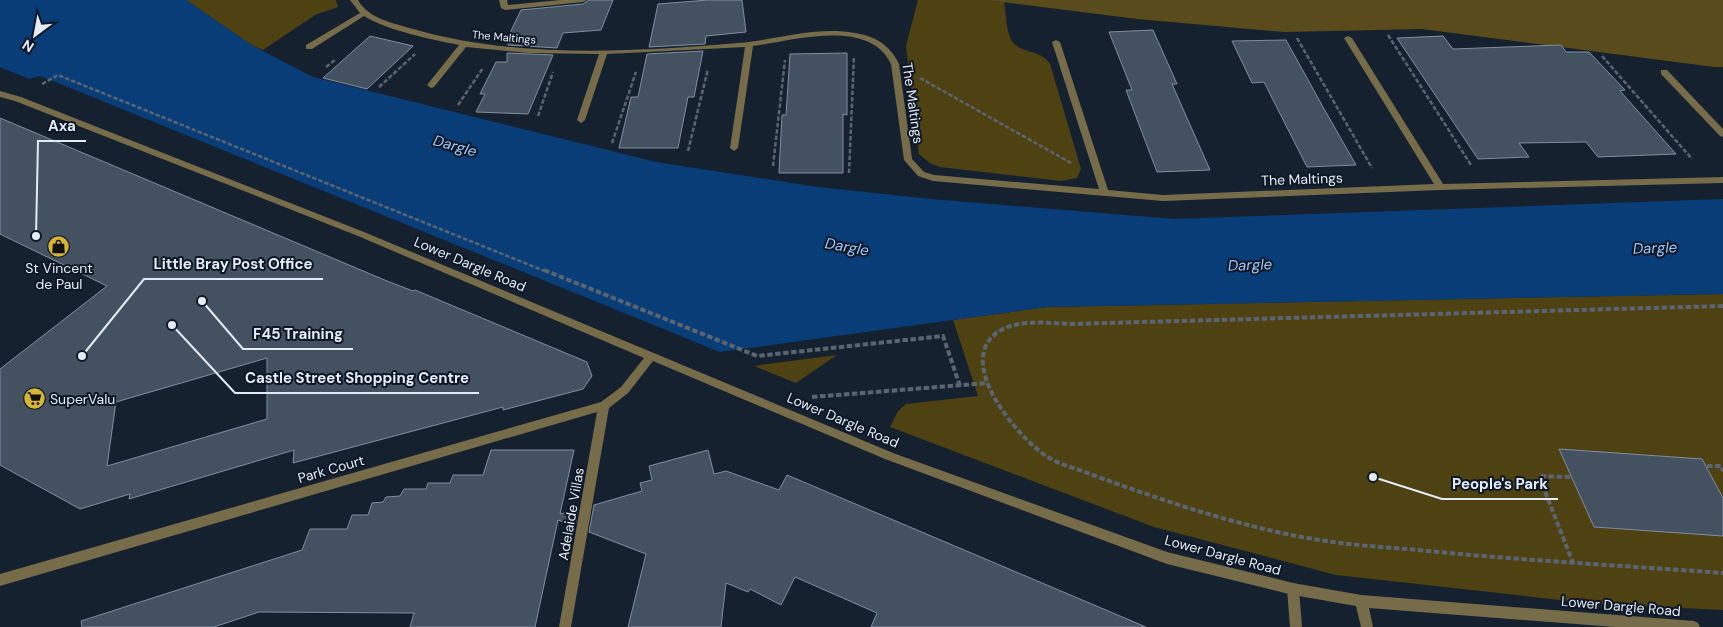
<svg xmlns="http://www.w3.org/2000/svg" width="1723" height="627" viewBox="0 0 1723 627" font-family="'DM Sans',sans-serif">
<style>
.green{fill:#4e4112}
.forest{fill:#594b1b}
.water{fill:#083d78}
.building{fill:#445161;stroke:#808ea0;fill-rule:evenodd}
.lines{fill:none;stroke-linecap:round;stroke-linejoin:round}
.path-far1{stroke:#5b6571;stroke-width:2.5;stroke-dasharray:4.5 2;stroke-linecap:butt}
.path{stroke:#5b6571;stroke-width:4;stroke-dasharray:5.5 2.5;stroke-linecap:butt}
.service{fill:#766c49;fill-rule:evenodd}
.minor{fill:#766c49;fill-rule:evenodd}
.labels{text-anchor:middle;stroke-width:4;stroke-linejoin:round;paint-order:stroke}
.far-street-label{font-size:11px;fill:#e3ebf5;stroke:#0d1725}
.street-label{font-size:14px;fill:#e3ebf5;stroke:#0d1725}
.poi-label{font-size:14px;fill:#e3ebf5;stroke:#0d1725}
.water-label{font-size:15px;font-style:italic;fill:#a0c8fd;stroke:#0d1725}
.leader{fill:none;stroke:#e3ebf5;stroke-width:2}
.callout-dot{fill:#e3ebf5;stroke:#0d1725;stroke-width:2}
.callout-label{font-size:15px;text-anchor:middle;font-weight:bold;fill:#e3ebf5;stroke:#0d1725;stroke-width:4;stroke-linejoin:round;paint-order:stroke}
</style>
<rect width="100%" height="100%" fill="#16212f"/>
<g class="green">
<polygon points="186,0 336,0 338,7 315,15 263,50 253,46"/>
<path d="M918 0H986L1004 2C1006 13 1006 27 1010 37 1016 55 1041 48 1050 64L1081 169 1077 178 1061 181 940 167 930 163 919 154 906 46Z"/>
<polygon points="1723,294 1723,610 1597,604 1336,575 1154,527 890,427 898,411 906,404 978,396 953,320 1047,307"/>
<polygon points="837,355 796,383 754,366 760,365"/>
</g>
<polygon class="forest" points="986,0 1723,0 1723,67 1714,67 1422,29 1284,32 1137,19"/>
<polygon class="water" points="0,0 186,0 253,46 313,77 656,162 818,187 931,199 1174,219 1723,199 1723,294 1047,307 720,352 58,83 40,76 29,79 0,67"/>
<g class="building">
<polygon points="589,0 613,0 601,30 563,33 557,48 508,45 508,37 521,10 583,4"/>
<polygon points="708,0 742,0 746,32 706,36 705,44 649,47 658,4"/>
<polygon points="1153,30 1177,84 1172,84 1210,170 1157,172 1126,90 1132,90 1109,32"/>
<polygon points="370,36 413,46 367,89 323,78"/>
<polygon points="1443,36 1453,49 1561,45 1566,52 1589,52 1625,90 1620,91 1676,154 1598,157 1586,142 1519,143 1529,157 1478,159 1397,38"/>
<polygon points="1286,40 1323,107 1356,165 1307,167 1264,82 1252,83 1232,41"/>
<polygon points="703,51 694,97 688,97 678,148 619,148 631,97 638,97 647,54"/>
<polygon points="507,53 553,55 528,114 476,112 485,94 480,94 496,62 507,62"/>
<polygon points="847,53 847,115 843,114 843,173 779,173 782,115 786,115 790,54"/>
<path d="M0 118 387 281 413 291 415 290 587 362 592 376 583 389 503 410V407L293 463 294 450 129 499 130 494 80 509 0 465V369L107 286 0 234ZM267 358V419L107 466 116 402Z"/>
<polygon points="1559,449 1702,459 1723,498 1723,536 1594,527"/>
<polygon points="491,450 574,450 560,514 578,509 575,526 558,520 535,627 410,627 414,613 259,612 214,627 82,627 81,621 302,550 310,529 347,529 352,515 368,515 372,503 383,502 386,497 400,496 404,489 426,489 428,483 450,483 453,475 483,475"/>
<polygon points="708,450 714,474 726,471 779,490 787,475 1146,627 871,627 877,613 795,577 781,605 750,589 748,592 726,583 721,627 628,627 646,554 589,532 594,505 642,491 640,483 652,480 649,466"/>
</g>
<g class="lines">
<g class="path-far1">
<polyline points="1388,35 1471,165"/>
<polyline points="1297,38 1372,168"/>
<polyline points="1602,56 1692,159"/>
<polyline points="326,67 335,60"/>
<polyline points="920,78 1071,163"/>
<polyline points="42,84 58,75 547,272"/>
<polyline points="379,87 415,54"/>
<polyline points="458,105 483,68"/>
<polyline points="538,116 553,72"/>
<polyline points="612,143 636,72"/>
<polyline points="688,151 708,69"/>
<polyline points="773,166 785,60"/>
<polyline points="849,173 854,56"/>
</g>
<g class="path">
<polyline points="544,270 757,356 943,336 960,386"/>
<path d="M1723 306 1070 324C1047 323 1013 318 994 335 958 367 1018 437 1046 456 1058 464 1072 467 1085 472 1122 486 1160 499 1198 511 1242 524 1287 536 1333 542 1368 547 1403 548 1438 552 1533 561 1628 566 1723 573"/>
<polyline points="812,397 988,383"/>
<polyline points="1707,466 1721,466 1723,471"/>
<polyline points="1570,477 1539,476 1573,563"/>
</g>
<g class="service">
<polygon points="499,0 507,0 508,5 561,0 587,0 583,2 505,10 501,8"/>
<polygon points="1293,583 1297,585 1299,589 1302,627 1290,627 1287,589 1289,585"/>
</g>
<g class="minor">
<path d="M350 0H358C369 19 393 23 413 29 518 59 630 52 738 43 776 40 816 26 855 33 875 36 890 45 899 64L912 159 924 172 934 175 1099 189 1052 42 1056 40 1060 42 1108 190 1163 195 1434 184 1344 38 1348 36 1352 38 1443 184 1723 177V183L1440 190 1163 201 933 181 918 176 904 160 891 64C869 17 792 41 753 46L738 148 734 151 730 148 745 47 607 54 585 120 581 123 577 120 599 54 528 53 466 47 434 87 431 88 427 85 459 45C431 39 388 31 364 16L312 49H306V45L360 13Z"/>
<polygon points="1661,70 1667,70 1723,129 1723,137 1720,136 1661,74"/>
<polygon points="0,91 21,97 364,232 893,453 1167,552 1293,583 1361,595 1694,621 1698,623 1700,627 1615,627 1369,608 1373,627 1361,627 1356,606 1293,595 1167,564 885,459 653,361 628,393 609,408 571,627 559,627 597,412 0,586 0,574 601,402 621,387 644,358 358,236 15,101 0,97"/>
</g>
</g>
<defs>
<symbol id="shop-disc" viewBox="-11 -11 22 22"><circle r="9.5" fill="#d7b434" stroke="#0d1725"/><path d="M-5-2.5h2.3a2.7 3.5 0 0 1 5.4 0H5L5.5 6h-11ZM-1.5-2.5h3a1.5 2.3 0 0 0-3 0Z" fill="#111"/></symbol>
<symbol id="supermarket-disc" viewBox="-11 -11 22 22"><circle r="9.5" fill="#d7b434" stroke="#0d1725"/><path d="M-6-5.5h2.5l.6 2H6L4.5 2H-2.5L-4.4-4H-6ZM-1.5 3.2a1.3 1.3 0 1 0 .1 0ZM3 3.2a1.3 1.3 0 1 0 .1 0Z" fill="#111"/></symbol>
</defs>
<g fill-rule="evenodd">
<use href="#shop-disc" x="46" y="234" width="25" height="25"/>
<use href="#supermarket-disc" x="22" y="386" width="25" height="25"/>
</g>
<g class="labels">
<g class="far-street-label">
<text transform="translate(504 37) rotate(5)" y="4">The Maltings</text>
</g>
<g class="street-label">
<text transform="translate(913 103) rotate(82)" y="5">The Maltings</text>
<text transform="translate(1302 179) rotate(-2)" y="5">The Maltings</text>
<text transform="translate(470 264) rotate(23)" y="5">Lower Dargle Road</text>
<text transform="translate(843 420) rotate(23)" y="5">Lower Dargle Road</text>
<text transform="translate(331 469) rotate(-16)" y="5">Park Court</text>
<text transform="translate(571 514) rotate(-80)" y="5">Adelaide Villas</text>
<text transform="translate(1223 555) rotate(15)" y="5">Lower Dargle Road</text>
<text transform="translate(1621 606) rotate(5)" y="5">Lower Dargle Road</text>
</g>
<g class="poi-label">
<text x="59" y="273">St Vincent<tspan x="59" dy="16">de Paul</tspan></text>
<text x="50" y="404" text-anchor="start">SuperValu</text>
</g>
<g class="water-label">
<text transform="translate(455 146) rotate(16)" y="5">Dargle</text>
<text transform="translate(847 247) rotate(10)" y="5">Dargle</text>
<text transform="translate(1655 248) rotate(-2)" y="5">Dargle</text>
<text transform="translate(1250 265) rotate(-2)" y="5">Dargle</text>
</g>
</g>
<path class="leader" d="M36 236L38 141H86M82 356L144 279H323M202 301L243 349H353M172 325L235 393H479M1373 477L1442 499H1558"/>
<g class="callout-dot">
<circle cx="36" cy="236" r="5"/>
<circle cx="82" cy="356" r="5"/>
<circle cx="202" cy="301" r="5"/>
<circle cx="172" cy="325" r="5"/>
<circle cx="1373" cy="477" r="5"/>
</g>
<g class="callout-label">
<text x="62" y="131">Axa</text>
<text x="233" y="269">Little Bray Post Office</text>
<text x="298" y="339">F45 Training</text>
<text x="357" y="383">Castle Street Shopping Centre</text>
<text x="1500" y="489">People's Park</text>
</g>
<g transform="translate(35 35) rotate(212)" stroke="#0d1725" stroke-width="4" paint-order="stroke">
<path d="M0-4L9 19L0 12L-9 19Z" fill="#e3ebf5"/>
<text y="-8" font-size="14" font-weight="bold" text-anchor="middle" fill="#e3ebf5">N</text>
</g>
</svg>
